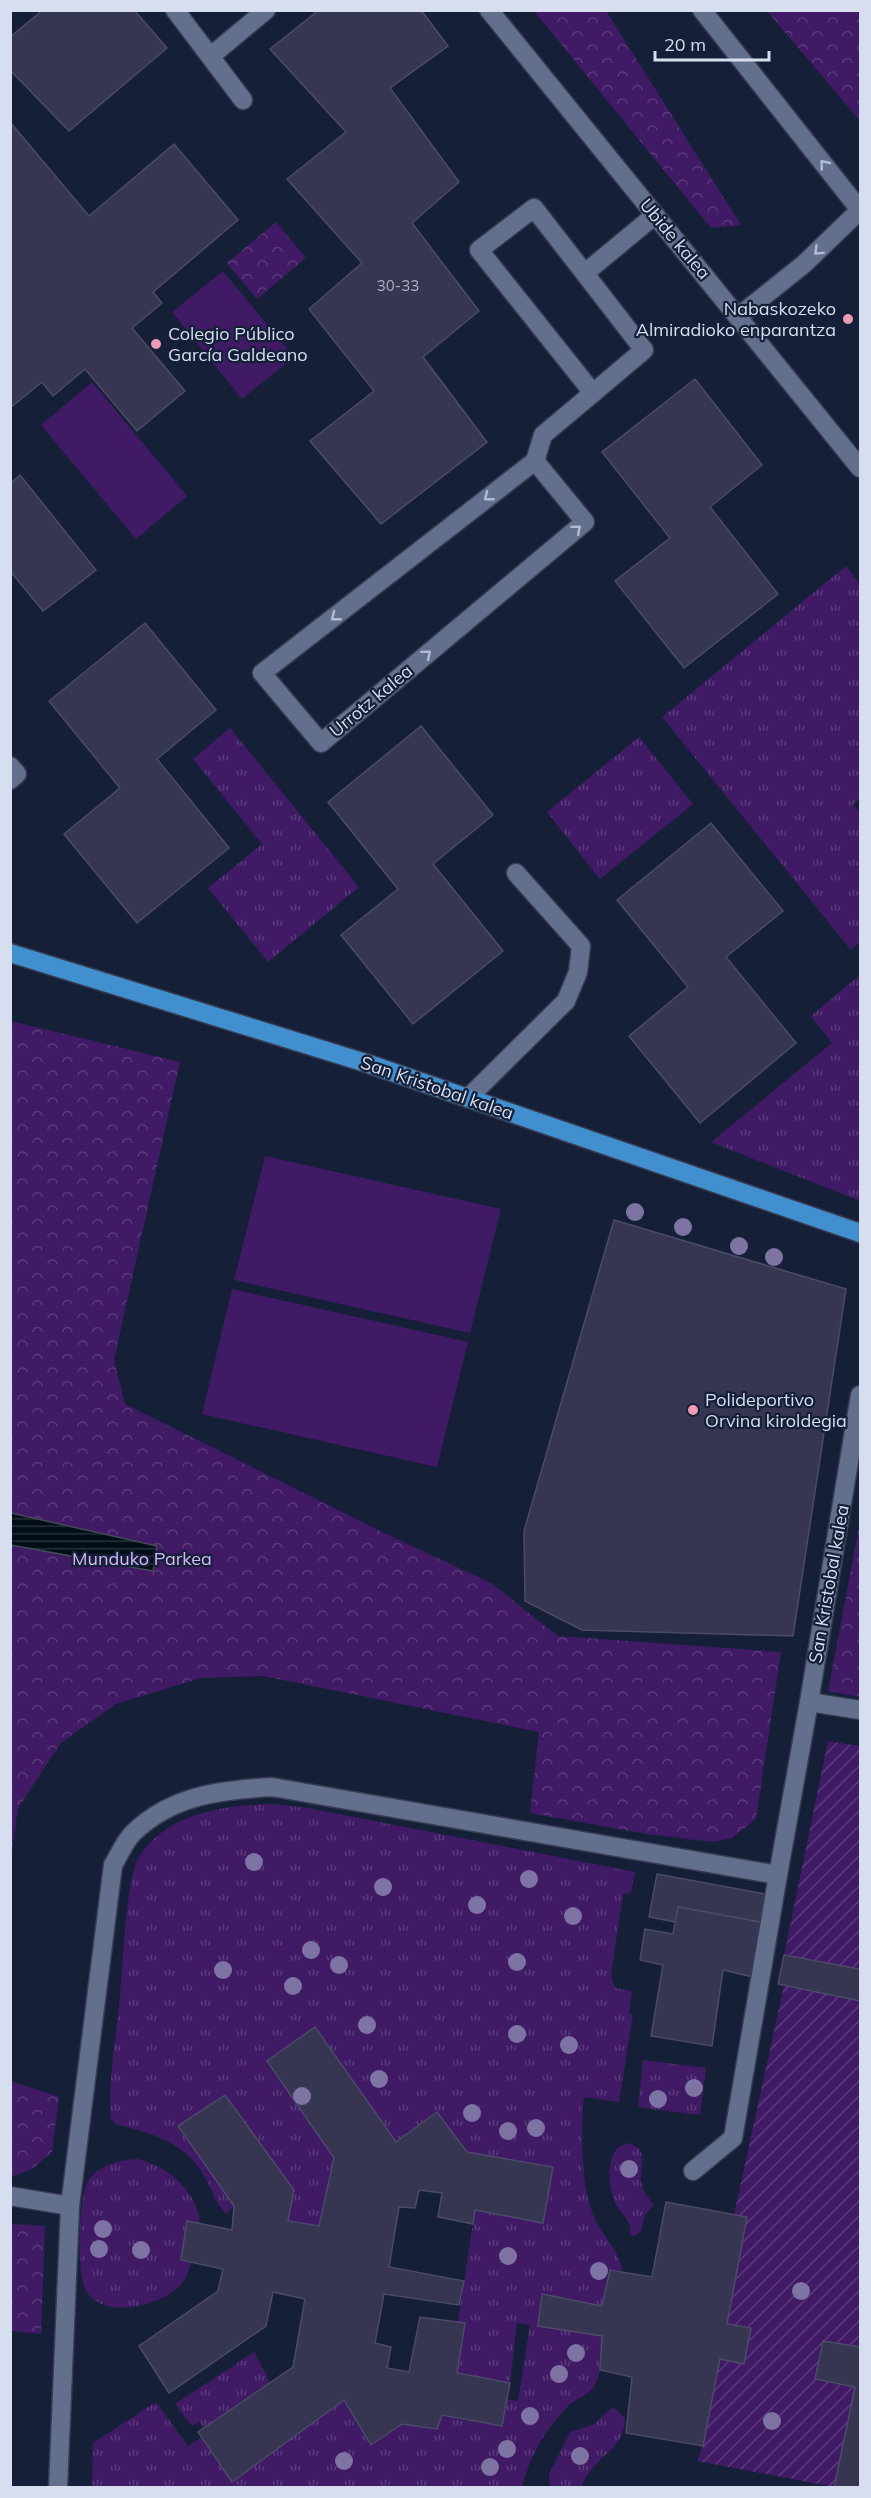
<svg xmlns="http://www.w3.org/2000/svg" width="871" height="2498" viewBox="0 0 871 2498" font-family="Mulish,sans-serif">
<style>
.grass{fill:url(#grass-tufts)}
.forest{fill:url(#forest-crowns)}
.garden{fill:url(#garden-furrows)}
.pitch{fill:#401a65}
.water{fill:url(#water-rules);stroke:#424c56;stroke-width:1.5}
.building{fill:#363652;stroke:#4b4b69;stroke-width:1.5}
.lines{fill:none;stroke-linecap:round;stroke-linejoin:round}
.minor-casing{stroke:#363c51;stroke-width:21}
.major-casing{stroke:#363c51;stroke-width:21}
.minor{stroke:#62708d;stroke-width:18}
.major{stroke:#428fd0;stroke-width:18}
.tree{fill:#7e74a3}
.oneway{stroke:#b3bdd2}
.poi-dot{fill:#f09ab5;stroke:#152038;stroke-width:2}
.labels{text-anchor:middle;stroke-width:4.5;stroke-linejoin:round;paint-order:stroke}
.number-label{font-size:15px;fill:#aeb4c8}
.street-label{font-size:18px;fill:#d6deef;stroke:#152038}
.poi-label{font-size:18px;fill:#d6deef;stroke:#152038;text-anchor:start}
.park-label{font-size:18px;fill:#d3b9fa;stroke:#152038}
</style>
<defs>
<pattern id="grass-tufts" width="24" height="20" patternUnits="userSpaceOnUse" patternTransform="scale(1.5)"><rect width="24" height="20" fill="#401a65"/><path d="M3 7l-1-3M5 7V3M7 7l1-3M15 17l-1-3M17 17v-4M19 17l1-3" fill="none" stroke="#5b3b7b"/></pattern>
<pattern id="forest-crowns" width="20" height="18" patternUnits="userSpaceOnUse" patternTransform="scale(1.5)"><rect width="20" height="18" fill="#401a65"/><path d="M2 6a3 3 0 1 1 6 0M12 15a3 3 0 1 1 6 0" fill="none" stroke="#5b3b7b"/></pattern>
<pattern id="garden-furrows" width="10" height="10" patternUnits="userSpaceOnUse" patternTransform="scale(1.5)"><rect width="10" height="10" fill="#401a65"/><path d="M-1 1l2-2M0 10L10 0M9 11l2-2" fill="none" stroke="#5b3b7b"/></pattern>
<pattern id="water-rules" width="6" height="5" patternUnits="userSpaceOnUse" patternTransform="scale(1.5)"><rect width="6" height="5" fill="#020e15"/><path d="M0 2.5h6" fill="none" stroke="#263137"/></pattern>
</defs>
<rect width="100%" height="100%" fill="#152038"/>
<g class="grass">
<polygon points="846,566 860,585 860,798 853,805 860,814 860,942 851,950 662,717"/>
<polygon points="230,728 359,887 268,962 208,888 262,844 193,759"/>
<polygon points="639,737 693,804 600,879 547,812"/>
<polygon points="860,975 860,1201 711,1142 832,1043 811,1016"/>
<path d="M272 1804 308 1808 635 1872 631 1892 623 1894 611 1975 615 1988 632 1991 629 2014 633 2015 619 2102 584 2097 583 2104C582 2139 580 2181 593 2214 600 2234 620 2250 622 2271L610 2270 602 2306 542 2294 538 2326 602 2336C601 2353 603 2375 592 2389 587 2396 575 2399 569 2405 546 2429 530 2454 522 2487L92 2488 93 2443 156 2402 188 2446 202 2437 232 2482 344 2400 371 2445 402 2424 437 2429 442 2415 502 2426 507 2399 518 2401 530 2325 517 2323 510 2383 457 2373 465 2324 458 2322 475 2210 543 2223 552 2166 467 2152 437 2112 396 2142 315 2028 267 2061 334 2158 319 2226 288 2221 294 2190 225 2095 234 2206 226 2214C214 2202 210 2183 200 2169 180 2140 147 2132 115 2124L111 2119C107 2086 117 2031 120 1996 123 1967 126 1881 138 1859 164 1813 225 1805 272 1804Z"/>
<polygon points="643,2060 706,2068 700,2115 638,2107"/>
<path d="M629 2143 640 2149C648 2174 630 2177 654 2205L645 2215 641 2231 634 2236 630 2235C632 2221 624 2218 617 2206 608 2191 606 2160 618 2147Z"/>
<path d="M136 2159C167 2165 198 2191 200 2224L187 2222 181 2260 191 2263C188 2272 186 2280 179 2287 158 2306 104 2320 86 2291 76 2274 78 2192 90 2178 100 2165 121 2160 136 2159Z"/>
<polygon points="254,2352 270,2382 203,2428 200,2421 192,2426 175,2404"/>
<path d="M613 2407 625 2418C624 2453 594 2454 581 2487H550L549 2474 570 2432 594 2424Z"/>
</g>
<g class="forest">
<polygon points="534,11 606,11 741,225 711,228"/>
<polygon points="767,11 860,11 860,121"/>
<polygon points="276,222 306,258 257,299 227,263"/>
<polygon points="11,1021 180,1062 114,1360 125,1404 380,1531 491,1583 558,1636 781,1652 756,1819 732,1838 713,1842 647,1834 530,1813 539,1732 263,1676 201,1678 116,1704 61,1743 18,1808 11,1858"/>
<polygon points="860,1522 860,1697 828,1691"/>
<polygon points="11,2081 59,2097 52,2152 32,2169 11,2177"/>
<polygon points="11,2224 45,2226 41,2334 11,2331"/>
</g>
<g class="garden">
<polygon points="828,1741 860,1746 860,1969 784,1955"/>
<polygon points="784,1985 860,2001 860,2347 823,2341 815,2379 855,2387 834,2487 697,2461 703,2446 720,2359 744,2364 751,2329 727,2324 744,2230 734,2215"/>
</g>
<g class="pitch">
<polygon points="223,271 294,357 242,399 172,312"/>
<polygon points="92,382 187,496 136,539 41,425"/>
<polygon points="265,1156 501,1209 470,1333 234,1280"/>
<polygon points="232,1289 468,1342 437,1467 202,1414"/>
</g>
<polygon class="water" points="11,1513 157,1546 153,1571 11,1545"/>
<g class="building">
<polygon points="43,10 134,10 167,48 69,131 10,70 10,37"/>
<polygon points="319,10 421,10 448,46 390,88 459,182 412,223 479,311 423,357 487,442 381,524 310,441 374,391 309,309 362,263 287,179 346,132 270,49"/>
<polygon points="10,122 89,216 174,144 238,220 153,292 162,303 132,328 185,391 137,431 85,369 53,396 42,382 10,408"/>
<polygon points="695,379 762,465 710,507 778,594 684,668 615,581 670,538 602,452"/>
<polygon points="20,475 96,570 43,611 10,571 10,484"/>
<polygon points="145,623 216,710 157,759 229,848 137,923 64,834 120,788 49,701"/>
<polygon points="421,726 493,815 433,864 503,951 413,1024 341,935 398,889 328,802"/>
<polygon points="711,823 783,911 726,957 796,1043 700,1123 629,1036 688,987 617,900"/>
<polygon points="614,1220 846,1289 793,1636 582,1630 525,1601 524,1531"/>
<polygon points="657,1874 765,1894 760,1922 678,1907 676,1922 649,1917"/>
<polygon points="678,1907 760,1922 753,1977 723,1970 712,2046 651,2036 663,1965 640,1960 645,1929 673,1934"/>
<polygon points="784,1955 860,1969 860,2001 778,1984"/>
<polygon points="315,2027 396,2142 437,2112 467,2152 553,2167 543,2223 475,2210 473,2224 438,2217 442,2193 419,2190 415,2208 399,2207 389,2267 464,2281 459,2305 384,2294 375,2343 391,2347 387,2368 409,2372 420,2317 465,2323 457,2373 510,2383 502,2426 442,2415 437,2429 402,2424 371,2445 344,2400 232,2482 198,2432 293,2367 305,2299 273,2292 266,2326 169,2393 139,2346 218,2291 223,2269 181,2260 187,2221 232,2230 234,2206 178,2126 225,2095 294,2190 288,2221 319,2226 334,2158 267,2061"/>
<polygon points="666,2202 747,2217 727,2324 751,2328 744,2364 720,2359 703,2446 626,2433 632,2377 600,2370 602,2336 538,2326 542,2294 602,2306 610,2270 652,2277"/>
<polygon points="823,2341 860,2347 860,2488 834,2488 855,2387 815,2379"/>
</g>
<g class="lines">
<defs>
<g id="minor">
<polyline points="175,10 243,100"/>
<polyline points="489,10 860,468"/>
<polyline points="702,10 860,210"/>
<polyline points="211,56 266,10"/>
<polygon points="534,208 644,350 593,393 479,250"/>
<polyline points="585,273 655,215"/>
<polyline points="739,316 804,264 860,210"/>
<polyline points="535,461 585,522 321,743 262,673 535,461 543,435 593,393"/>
<polyline points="10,766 17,774 10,780"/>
<polyline points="468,1098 566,1001 578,972 581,946 516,873"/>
<polyline points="809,1702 860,1395"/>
<polyline points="693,2171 733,2138 778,1875"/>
<polyline points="10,2196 70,2206"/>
<path d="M58 2488 70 2206 113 1865C119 1855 125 1841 133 1833 172 1795 221 1790 272 1787L778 1875 809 1702 860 1710"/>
</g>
<polyline id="major" points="10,953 369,1064 860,1233"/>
</defs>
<use href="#minor" class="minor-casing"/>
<use href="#major" class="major-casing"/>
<use href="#minor" class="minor"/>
<use href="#major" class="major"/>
</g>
<g class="tree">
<circle cx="635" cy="1212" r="9"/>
<circle cx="683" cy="1227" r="9"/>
<circle cx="739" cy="1246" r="9"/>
<circle cx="774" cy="1257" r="9"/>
<circle cx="254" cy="1862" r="9"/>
<circle cx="529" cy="1879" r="9"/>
<circle cx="383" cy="1887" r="9"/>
<circle cx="477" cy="1905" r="9"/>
<circle cx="573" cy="1916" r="9"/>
<circle cx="311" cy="1950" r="9"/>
<circle cx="517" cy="1962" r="9"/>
<circle cx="339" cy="1965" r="9"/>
<circle cx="223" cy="1970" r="9"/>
<circle cx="293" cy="1986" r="9"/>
<circle cx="367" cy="2025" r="9"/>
<circle cx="517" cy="2034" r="9"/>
<circle cx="569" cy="2045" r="9"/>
<circle cx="379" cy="2079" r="9"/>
<circle cx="694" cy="2088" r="9"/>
<circle cx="302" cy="2096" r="9"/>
<circle cx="658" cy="2099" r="9"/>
<circle cx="472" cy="2113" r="9"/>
<circle cx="536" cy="2128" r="9"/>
<circle cx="508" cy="2131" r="9"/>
<circle cx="629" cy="2169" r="9"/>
<circle cx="103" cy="2229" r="9"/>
<circle cx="99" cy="2249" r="9"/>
<circle cx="141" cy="2250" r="9"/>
<circle cx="508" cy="2256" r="9"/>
<circle cx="599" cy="2271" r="9"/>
<circle cx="801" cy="2291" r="9"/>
<circle cx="576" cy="2353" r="9"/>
<circle cx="559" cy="2374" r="9"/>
<circle cx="530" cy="2416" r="9"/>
<circle cx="772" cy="2421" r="9"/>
<circle cx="507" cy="2449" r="9"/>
<circle cx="580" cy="2456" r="9"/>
<circle cx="344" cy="2461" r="9"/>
<circle cx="490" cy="2467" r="9"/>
</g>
<defs><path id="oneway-chevron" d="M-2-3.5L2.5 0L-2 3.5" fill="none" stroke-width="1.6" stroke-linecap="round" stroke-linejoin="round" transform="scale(1.5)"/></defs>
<g class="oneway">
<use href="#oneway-chevron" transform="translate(824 164) rotate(-129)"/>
<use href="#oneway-chevron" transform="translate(818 251) rotate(136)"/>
<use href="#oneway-chevron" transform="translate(488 497) rotate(142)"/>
<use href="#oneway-chevron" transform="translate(577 529) rotate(-40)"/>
<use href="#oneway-chevron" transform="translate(335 617) rotate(142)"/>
<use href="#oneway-chevron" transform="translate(427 654) rotate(-40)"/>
</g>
<g class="poi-dot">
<circle cx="848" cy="319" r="6"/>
<circle cx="156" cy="344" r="6"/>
<circle cx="693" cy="1410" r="6"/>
</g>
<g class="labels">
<g class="number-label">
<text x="398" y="291">30-33</text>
</g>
<g class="street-label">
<text transform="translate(675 239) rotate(50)" y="6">Ubide kalea</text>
<text transform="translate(371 701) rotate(-40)" y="6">Urrotz kalea</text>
<text transform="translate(437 1088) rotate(19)" y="6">San Kristobal kalea</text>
<text transform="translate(829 1584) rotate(-80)" y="6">San Kristobal kalea</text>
</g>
<g class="poi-label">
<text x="836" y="315" text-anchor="end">Nabaskozeko<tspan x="836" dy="21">Almiradioko enparantza</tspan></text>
<text x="168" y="340">Colegio Público<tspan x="168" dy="21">García Galdeano</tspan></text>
<text x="705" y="1406">Polideportivo<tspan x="705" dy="21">Orvina kiroldegia</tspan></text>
</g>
<g class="park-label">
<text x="142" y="1565">Munduko Parkea</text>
</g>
</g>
<rect width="871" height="2498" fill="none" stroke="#d6deef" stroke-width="24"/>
<path d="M655 51v9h114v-9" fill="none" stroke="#d6deef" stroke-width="3"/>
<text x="664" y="51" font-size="18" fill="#d6deef" stroke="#152038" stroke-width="4.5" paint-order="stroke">20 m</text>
</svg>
